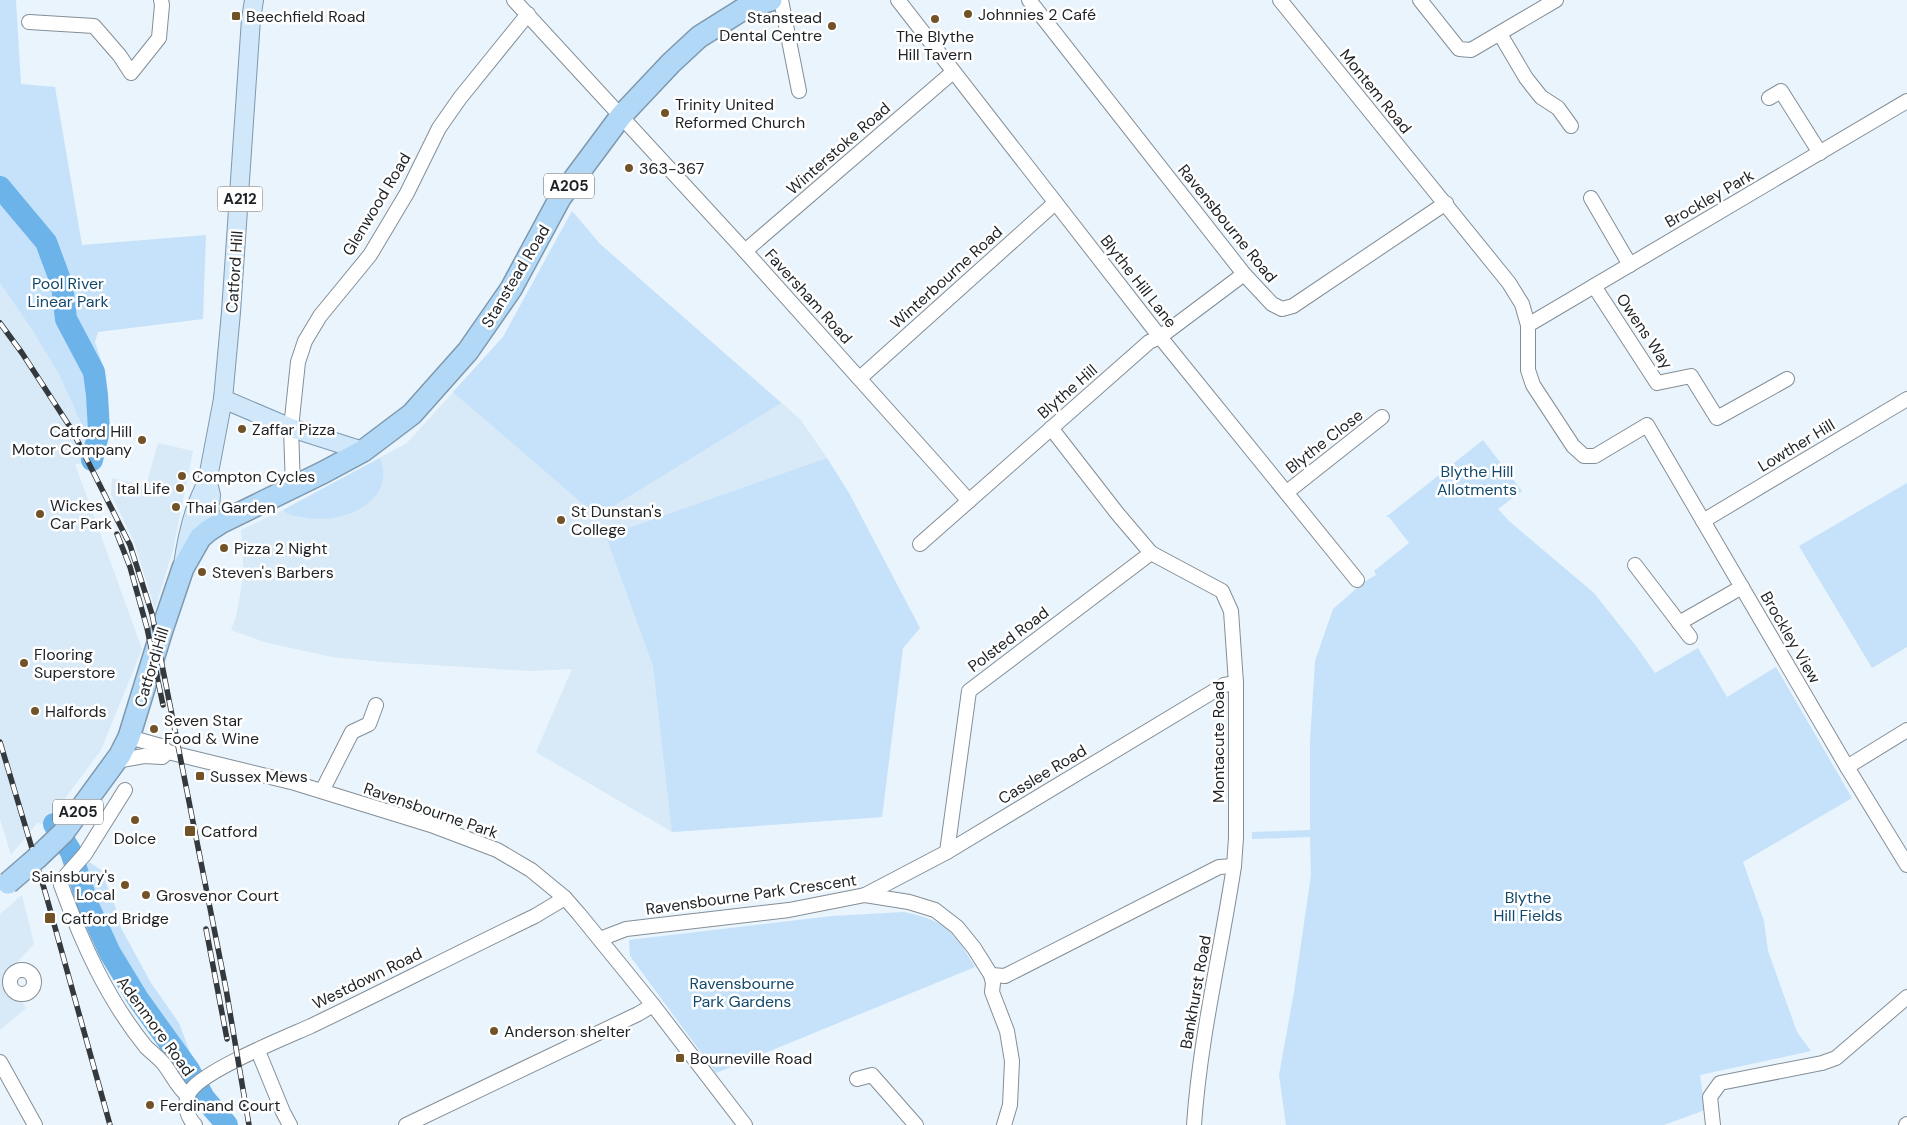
<svg xmlns="http://www.w3.org/2000/svg" width="1907" height="1125" viewBox="0 0 1907 1125" font-family="'DM Sans',sans-serif">
<style>
.built{fill:#d8e9f7}
.green{fill:#c5e2fa}
.lines{fill:none;stroke-linecap:round;stroke-linejoin:round}
.river{stroke:#6cb3ea;stroke-width:22}
.minor-casing{stroke:#848e96;stroke-width:16}
.major-casing{stroke:#7e98ae;stroke-width:20}
.highway-casing{stroke:#7e98ae;stroke-width:24}
.minor{stroke:#fff;stroke-width:14}
.major{stroke:#d0e8fa;stroke-width:18}
.highway{stroke:#b1d8f7;stroke-width:21}
.rail-casing{stroke:#34393d;stroke-width:5.5}
.rail{stroke:#fff;stroke-width:4;stroke-dasharray:11;stroke-linecap:butt}
.highway-bridge-casing{stroke:#7e98ae;stroke-width:24;stroke-linecap:butt}
.highway-bridge{stroke:#b1d8f7;stroke-width:21}
.poi-dot{fill:#725328;stroke:#fff;stroke-width:2}
.labels{text-anchor:middle;stroke-width:5;stroke-linejoin:round;paint-order:stroke}
.shield{fill:#fff;stroke:#626466;stroke-width:1}
.shield-label{font-size:15px;font-weight:bold;fill:#1e2225}
.poi-label{font-size:16px;fill:#1e2225;stroke:#fff;text-anchor:start}
.street-label{font-size:16px;fill:#1e2225;stroke:#fff}
.park-label{font-size:16px;fill:#13496d;stroke:#fff}
</style>
<rect width="100%" height="100%" fill="#e9f4fd"/>
<g class="built">
<polygon points="572,211 600,244 800,419 827,458 920,628 903,648 882,817 672,832 536,752 572,669 531,671 384,662 332,657 264,642 231,630 236,617 242,584 243,564 241,530 283,510 407,443 503,337"/>
<polygon points="0,283 33,331 60,376 80,421 103,461 75,464 142,649 101,750 46,824 37,823 11,855 0,819"/>
<polygon points="158,443 193,451 173,550 155,609 135,544 111,494 112,478 146,486"/>
<polygon points="22,895 34,944 5,975 26,1008 0,1030 0,914"/>
</g>
<g class="green">
<polygon points="0,0 16,0 21,84 55,87 82,245 206,235 203,319 98,332 95,342 103,366 106,399 103,461 80,421 60,376 33,331 0,283"/>
<polygon points="572,211 600,244 781,403 597,516 453,392 503,337"/>
<polygon points="1483,440 1522,491 1498,509 1509,521 1594,593 1636,646 1655,673 1698,648 1727,697 1776,667 1852,798 1743,862 1764,921 1768,951 1797,1032 1811,1051 1700,1075 1705,1110 1664,1125 1286,1125 1279,1075 1294,992 1311,875 1310,837 1252,839 1252,832 1310,830 1310,742 1315,661 1333,609 1364,582 1376,575 1374,571 1409,543 1389,517 1386,517"/>
<path d="M380 458C398 504 337 526 301 517 294 516 288 515 283 510Z"/>
<polygon points="827,458 849,493 920,628 903,648 882,817 672,832 653,666 606,536"/>
<polygon points="1907,483 1907,647 1872,668 1799,546"/>
<path d="M89 862 101 870 115 906 121 928 151 983 179 1023 194 1063 190 1061C177 1040 161 1022 148 1002 121 963 103 921 87 877L83 870Z"/>
<path d="M904 912C946 921 953 930 975 967L716 1073 630 956 629 940 832 916Z"/>
</g>
<g class="lines">
<g class="river">
<polyline points="0,187 46,242 62,285 66,319 94,372 97,395 99,431 92,460"/>
<polyline points="54,824 71,852 88,905 110,953 138,999 189,1070 204,1098 227,1125"/>
</g>
<defs>
<g id="minor">
<polyline points="514,0 745,251 969,501"/>
<polyline points="781,0 799,91"/>
<polyline points="898,0 1160,337 1357,580"/>
<polyline points="1029,0 1244,274 1272,304 1282,309 1293,306 1446,203"/>
<polyline points="1280,0 1509,283 1522,304 1528,325 1528,370 1533,385 1573,446 1584,456 1595,456 1647,425 1847,767 1907,865"/>
<polyline points="1420,0 1459,49 1471,50 1556,0"/>
<polyline points="29,22 94,26 120,56 131,73 159,38 162,5 161,0"/>
<polyline points="1500,34 1526,78 1541,97 1558,108 1571,126"/>
<polyline points="1769,98 1781,91 1820,153"/>
<polyline points="1591,198 1630,265"/>
<polyline points="745,251 953,72"/>
<polyline points="1594,286 1657,383 1691,376 1717,418 1787,379"/>
<polyline points="1528,325 1907,101"/>
<polyline points="860,378 1055,203"/>
<path d="M1051 428 1117 513 1151 553 1222 591 1231 611 1236 683V838L1234 866C1221 952 1200 1037 1194 1125"/>
<polyline points="293,488 291,428 298,362 305,341 320,316 370,255 407,193 439,128 460,98 528,14"/>
<polyline points="1287,492 1382,417"/>
<polyline points="1703,521 1907,399"/>
<polyline points="920,544 1149,342 1160,337 1244,274"/>
<polyline points="1635,565 1690,637"/>
<polyline points="1679,623 1742,587"/>
<polyline points="129,737 161,746 168,752 295,783 431,825 497,850 531,870 565,898 579,914 653,1005 745,1125"/>
<polyline points="116,761 144,756 162,757 168,752"/>
<polyline points="1847,767 1907,730"/>
<path d="M125 790 85 854 62 880 61 885C82 943 107 999 146 1047 151 1052 158 1057 163 1063 172 1074 177 1087 188 1096"/>
<polyline points="322,791 352,732 369,724 376,705"/>
<polyline points="947,852 969,691 1151,553"/>
<polyline points="865,895 947,852 1224,685 1236,683"/>
<polyline points="600,939 626,929 789,910 865,895 909,902 935,910 957,927 974,948 991,975 993,983 992,992 1007,1031 1012,1061 1010,1105 1004,1125"/>
<circle cx="22" cy="982" r="12"/>
<polyline points="991,975 1005,976 1219,867 1234,866"/>
<polyline points="258,1051 283,1112 290,1125"/>
<polyline points="0,1062 35,1125"/>
<polyline points="857,1079 872,1075 916,1125"/>
<path d="M195 1125C186 1116 183 1101 191 1090 207 1069 284 1038 311 1026 386 990 460 952 535 916L565 898"/>
<polyline points="406,1125 638,1014 653,1005"/>
<polyline points="1713,1125 1710,1097 1720,1083 1822,1063 1836,1058 1907,997"/>
<polyline points="1906,1125 1907,1124"/>
</g>
<g id="major">
<polyline points="223,399 291,428 363,451"/>
<polyline points="208,483 211,495 208,531"/>
<path d="M183 565C187 536 193 508 207 483L223 399 231 312 251 19 254 0"/>
</g>
<polyline id="highway" points="38,857 63,833 120,755 129,737 162,630 183,568 200,538 208,531 222,522 324,472 363,451 412,414 468,351 511,289 560,198 621,116 671,63 699,37 745,8 771,0"/>
</defs>
<use href="#minor" class="minor-casing"/>
<use href="#major" class="major-casing"/>
<use href="#highway" class="highway-casing"/>
<use href="#minor" class="minor"/>
<use href="#major" class="major"/>
<use href="#highway" class="highway"/>
<defs>
<g id="rail">
<polyline points="0,323 22,353 72,430 130,545 152,614 226,989 249,1125"/>
<polyline points="117,534 130,567 147,628 163,705"/>
<polyline points="0,742 46,895 110,1125"/>
<polyline points="206,929 227,1039"/>
</g>
</defs>
<use href="#rail" class="rail-casing"/>
<use href="#rail" class="rail"/>
<defs>
<polyline id="highway-bridge" points="8,883 38,857"/>
</defs>
<use href="#highway-bridge" class="highway-bridge-casing"/>
<use href="#highway-bridge" class="highway-bridge"/>
</g>
<g class="poi-dot">
<circle cx="968" cy="14" r="5"/>
<rect x="231" y="11" width="10" height="10" rx="2.5"/>
<circle cx="935" cy="19" r="5"/>
<circle cx="832" cy="26" r="5"/>
<circle cx="665" cy="113" r="5"/>
<circle cx="629" cy="168" r="5"/>
<circle cx="242" cy="429" r="5"/>
<circle cx="142" cy="440" r="5"/>
<circle cx="182" cy="476" r="5"/>
<circle cx="180" cy="488" r="5"/>
<circle cx="176" cy="507" r="5"/>
<circle cx="40" cy="514" r="5"/>
<circle cx="561" cy="520" r="5"/>
<circle cx="224" cy="548" r="5"/>
<circle cx="202" cy="572" r="5"/>
<circle cx="24" cy="663" r="5"/>
<circle cx="35" cy="711" r="5"/>
<circle cx="154" cy="729" r="5"/>
<rect x="195" y="771" width="10" height="10" rx="2.5"/>
<circle cx="135" cy="820" r="5"/>
<rect x="184" y="825" width="12" height="12" rx="2.5"/>
<circle cx="125" cy="885" r="5"/>
<circle cx="146" cy="895" r="5"/>
<rect x="44" y="912" width="12" height="12" rx="2.5"/>
<circle cx="494" cy="1031" r="5"/>
<rect x="675" y="1053" width="10" height="10" rx="2.5"/>
<circle cx="150" cy="1105" r="5"/>
</g>
<g class="labels">
<g class="shield">
<rect x="544" y="173.5" width="50" height="25" rx="4"/>
<rect x="217.5" y="186.5" width="45" height="25" rx="4"/>
<rect x="53" y="799.5" width="50" height="25" rx="4"/>
</g>
<g class="shield-label">
<text x="569" y="191">A205</text>
<text x="240" y="204">A212</text>
<text x="78" y="817">A205</text>
</g>
<g class="poi-label">
<text x="978" y="20">Johnnies 2 Café</text>
<text x="246" y="22">Beechfield Road</text>
<text x="822" y="23" text-anchor="end">Stanstead<tspan x="822" dy="18">Dental Centre</tspan></text>
<text x="935" y="42" text-anchor="middle">The Blythe<tspan x="935" dy="18">Hill Tavern</tspan></text>
<text x="675" y="110">Trinity United<tspan x="675" dy="18">Reformed Church</tspan></text>
<text x="639" y="174">363-367</text>
<text x="252" y="435">Zaffar Pizza</text>
<text x="132" y="437" text-anchor="end">Catford Hill<tspan x="132" dy="18">Motor Company</tspan></text>
<text x="192" y="482">Compton Cycles</text>
<text x="170" y="494" text-anchor="end">Ital Life</text>
<text x="50" y="511">Wickes<tspan x="50" dy="18">Car Park</tspan></text>
<text x="186" y="513">Thai Garden</text>
<text x="571" y="517">St Dunstan's<tspan x="571" dy="18">College</tspan></text>
<text x="234" y="554">Pizza 2 Night</text>
<text x="212" y="578">Steven's Barbers</text>
<text x="34" y="660">Flooring<tspan x="34" dy="18">Superstore</tspan></text>
<text x="45" y="717">Halfords</text>
<text x="164" y="726">Seven Star<tspan x="164" dy="18">Food &amp; Wine</tspan></text>
<text x="210" y="782">Sussex Mews</text>
<text x="201" y="837">Catford</text>
<text x="135" y="844" text-anchor="middle">Dolce</text>
<text x="115" y="882" text-anchor="end">Sainsbury's<tspan x="115" dy="18">Local</tspan></text>
<text x="156" y="901">Grosvenor Court</text>
<text x="61" y="924">Catford Bridge</text>
<text x="504" y="1037">Anderson shelter</text>
<text x="690" y="1064">Bourneville Road</text>
<text x="160" y="1111">Ferdinand Court</text>
</g>
<g class="street-label">
<text transform="translate(1376 91) rotate(51)" y="6">Montem Road</text>
<text transform="translate(838 148) rotate(-41)" y="6">Winterstoke Road</text>
<text transform="translate(1709 198) rotate(-30)" y="6">Brockley Park</text>
<text transform="translate(376 204) rotate(-59)" y="6">Glenwood Road</text>
<text transform="translate(1228 223) rotate(51)" y="6">Ravensbourne Road</text>
<text transform="translate(234 272) rotate(-86)" y="6">Catford Hill</text>
<text transform="translate(515 276) rotate(-59)" y="6">Stanstead Road</text>
<text transform="translate(946 277) rotate(-42)" y="6">Winterbourne Road</text>
<text transform="translate(1139 281) rotate(52)" y="6">Blythe Hill Lane</text>
<text transform="translate(809 296) rotate(48)" y="6">Faversham Road</text>
<text transform="translate(1645 331) rotate(56)" y="6">Owens Way</text>
<text transform="translate(1067 391) rotate(-41)" y="6">Blythe Hill</text>
<text transform="translate(1324 441) rotate(-38)" y="6">Blythe Close</text>
<text transform="translate(1796 445) rotate(-31)" y="6">Lowther Hill</text>
<text transform="translate(1791 637) rotate(60)" y="6">Brockley View</text>
<text transform="translate(1008 639) rotate(-37)" y="6">Polsted Road</text>
<text transform="translate(151 667) rotate(-73)" y="6">Catford Hill</text>
<text transform="translate(1218 742) rotate(-90)" y="6">Montacute Road</text>
<text transform="translate(1042 774) rotate(-31)" y="6">Casslee Road</text>
<text transform="translate(431 810) rotate(19)" y="6">Ravensbourne Park</text>
<text transform="translate(751 894) rotate(-8)" y="6">Ravensbourne Park Crescent</text>
<text transform="translate(367 978) rotate(-26)" y="6">Westdown Road</text>
<text transform="translate(1195 992) rotate(-80)" y="6">Bankhurst Road</text>
<text transform="translate(156 1026) rotate(54)" y="6">Adenmore Road</text>
</g>
<g class="park-label">
<text x="68" y="289">Pool River<tspan x="68" dy="18">Linear Park</tspan></text>
<text x="1477" y="477">Blythe Hill<tspan x="1477" dy="18">Allotments</tspan></text>
<text x="1528" y="903">Blythe<tspan x="1528" dy="18">Hill Fields</tspan></text>
<text x="742" y="989">Ravensbourne<tspan x="742" dy="18">Park Gardens</tspan></text>
</g>
</g>
</svg>
